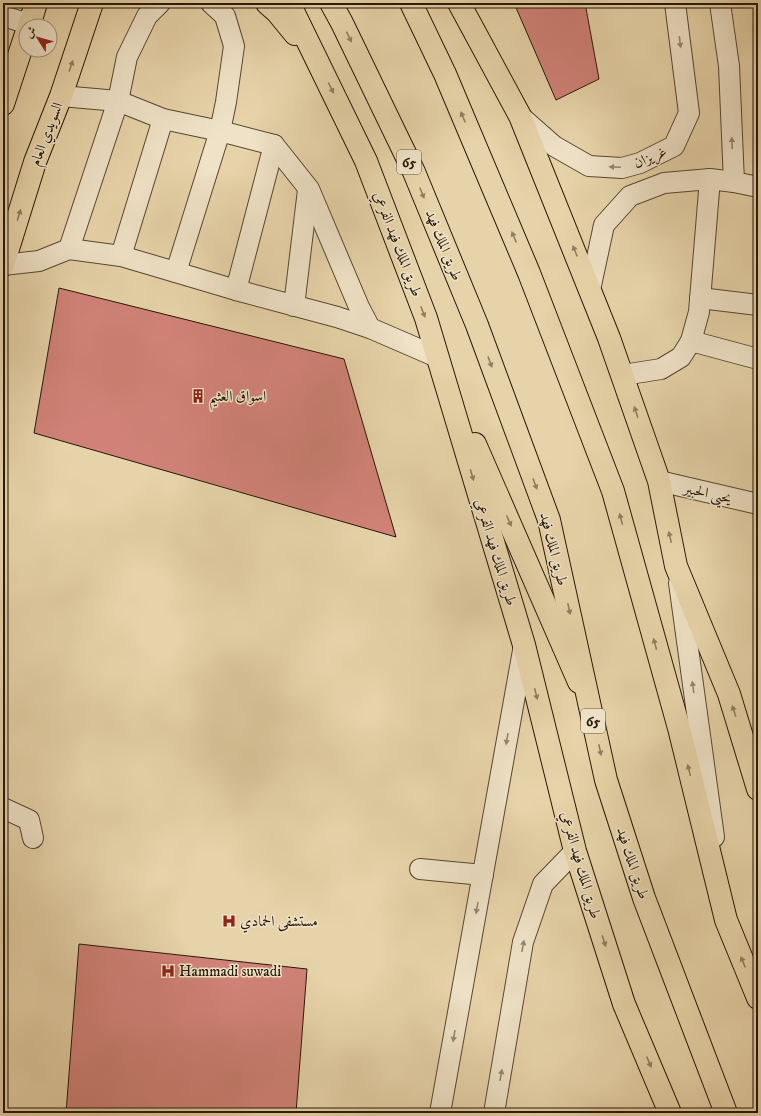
<svg xmlns="http://www.w3.org/2000/svg" width="761" height="1116" viewBox="0 0 761 1116" font-family="'IM FELL DW Pica',Amiri,serif">
<style>
.building{fill:#d18278;stroke:#251808}
.lines{fill:none;stroke-linecap:round;stroke-linejoin:round}
.minor-casing{stroke:#564730;stroke-width:22}
.major-casing{stroke:#251808;stroke-width:24}
.highway-casing{stroke:#251808;stroke-width:24}
.minor{stroke:#efe2c7;stroke-width:20}
.major{stroke:#e7d3a9;stroke-width:22}
.highway{stroke:#e7d3a9;stroke-width:22}
.oneway{fill:#907f61}
.oneway2{fill:#948771}
.labels{text-anchor:middle;stroke-width:3;stroke-linejoin:round;paint-order:stroke}
.shield{fill:#efe2c7;stroke:#625541;stroke-width:1}
.shield-label{font-size:14px;font-weight:bold;fill:#251808}
.street-label{font-size:15px;fill:#251808;stroke:#efe2c7}
.poi-label{font-size:15px;fill:#251808;stroke:#efe2c7;text-anchor:start}
</style>
<rect width="100%" height="100%" fill="#e7d3a9"/>
<filter id="stains"><feTurbulence type="fractalNoise" baseFrequency=".005" numOctaves="4"/><feColorMatrix values="0 0 0 0 .2 0 0 0 0 .09 0 0 0 0 .02 0 0 0 .5 -.17"/></filter>
<radialGradient id="worn" r=".72"><stop offset=".6" stop-color="#630" stop-opacity="0"/><stop offset="1" stop-color="#630" stop-opacity=".3"/></radialGradient>
<g class="building">
<polygon points="514,3 585,3 599,79 556,100"/>
<polygon points="59,288 344,359 396,537 34,433"/>
<polygon points="79,944 307,969 296,1113 66,1113"/>
</g>
<g class="lines">
<defs>
<g id="minor">
<polyline points="720,3 729,66 734,182"/>
<polyline points="3,16 29,24"/>
<polyline points="61,96 118,101 163,119 220,131 274,145 309,189 359,307 370,328"/>
<polyline points="520,116 554,146 589,166 622,168 640,163 674,146 689,113 675,3"/>
<polyline points="69,249 118,101 127,57 147,16 160,3"/>
<polyline points="121,256 163,119"/>
<polyline points="3,265 39,261 69,249 121,256 236,290 337,317 370,328 437,357"/>
<polyline points="176,272 220,131 226,102 234,46 225,16 211,3"/>
<polyline points="236,290 274,145"/>
<polyline points="590,290 604,225 630,196 664,183 710,179 734,182 758,187"/>
<polyline points="700,298 758,305"/>
<polyline points="294,306 308,190"/>
<polyline points="691,341 758,359"/>
<polyline points="623,375 661,369 681,357 691,341 699,312 710,179"/>
<polyline points="659,481 758,504"/>
<polyline points="679,583 714,837"/>
<polyline points="3,808 29,820 33,838"/>
<polyline points="420,869 483,875"/>
<polyline points="440,1113 524,645"/>
<polyline points="494,1113 523,942 543,884 575,851"/>
</g>
<g id="major">
<polyline points="267,3 277,12 295,34"/>
<polyline points="289,3 366,161 426,318 524,645 575,851 624,1004 670,1113"/>
<polyline points="459,3 520,116 609,338 659,481 676,566 729,694 758,789"/>
<polyline points="29,26 36,3"/>
<polyline points="3,104 26,34"/>
<polyline points="3,265 35,162 61,96 92,3"/>
<polyline points="475,444 579,682"/>
</g>
<g id="highway">
<polyline points="331,3 342,23 414,172 477,325 549,520 606,780 644,898 726,1113"/>
<polyline points="411,3 445,74 529,273 613,491 679,728 726,920 758,998"/>
</g>
</defs>
<use href="#minor" class="minor-casing"/>
<use href="#major" class="major-casing"/>
<use href="#highway" class="highway-casing"/>
<use href="#minor" class="minor"/>
<use href="#major" class="major"/>
<use href="#highway" class="highway"/>
</g>
<defs><path id="oneway-solid" d="M-6-.8H1V-3.2L6.5 0L1 3.2V.8H-6Z"/></defs>
<g class="oneway">
<use href="#oneway-solid" transform="translate(349 37) rotate(64)"/>
<use href="#oneway-solid" transform="translate(71 66) rotate(-71)"/>
<use href="#oneway-solid" transform="translate(331 88) rotate(64)"/>
<use href="#oneway-solid" transform="translate(463 117) rotate(-113)"/>
<use href="#oneway-solid" transform="translate(422 193) rotate(68)"/>
<use href="#oneway-solid" transform="translate(19 215) rotate(-73)"/>
<use href="#oneway-solid" transform="translate(514 237) rotate(-113)"/>
<use href="#oneway-solid" transform="translate(575 251) rotate(-112)"/>
<use href="#oneway-solid" transform="translate(423 312) rotate(69)"/>
<use href="#oneway-solid" transform="translate(490 362) rotate(70)"/>
<use href="#oneway-solid" transform="translate(636 412) rotate(-108)"/>
<use href="#oneway-solid" transform="translate(472 475) rotate(74)"/>
<use href="#oneway-solid" transform="translate(535 484) rotate(70)"/>
<use href="#oneway-solid" transform="translate(621 519) rotate(-105)"/>
<use href="#oneway-solid" transform="translate(509 521) rotate(66)"/>
<use href="#oneway-solid" transform="translate(670 537) rotate(-102)"/>
<use href="#oneway-solid" transform="translate(569 609) rotate(78)"/>
<use href="#oneway-solid" transform="translate(655 644) rotate(-105)"/>
<use href="#oneway-solid" transform="translate(536 694) rotate(76)"/>
<use href="#oneway-solid" transform="translate(734 711) rotate(-108)"/>
<use href="#oneway-solid" transform="translate(600 750) rotate(78)"/>
<use href="#oneway-solid" transform="translate(689 770) rotate(-104)"/>
<use href="#oneway-solid" transform="translate(604 941) rotate(72)"/>
<use href="#oneway-solid" transform="translate(743 962) rotate(-112)"/>
<use href="#oneway-solid" transform="translate(649 1062) rotate(67)"/>
</g>
<g class="oneway2">
<use href="#oneway-solid" transform="translate(680 42) rotate(83)"/>
<use href="#oneway-solid" transform="translate(732 143) rotate(-92)"/>
<use href="#oneway-solid" transform="translate(615 167) rotate(-177)"/>
<use href="#oneway-solid" transform="translate(693 687) rotate(-98)"/>
<use href="#oneway-solid" transform="translate(507 739) rotate(100)"/>
<use href="#oneway-solid" transform="translate(477 908) rotate(100)"/>
<use href="#oneway-solid" transform="translate(523 946) rotate(-79)"/>
<use href="#oneway-solid" transform="translate(454 1036) rotate(100)"/>
<use href="#oneway-solid" transform="translate(501 1075) rotate(-80)"/>
</g>
<defs>
<symbol id="building-bare" viewBox="-9 -9 18 18"><path d="M-4-6H4V6H1V3H-1V6H-4ZM-2.5-4.3h1.7v1.8h-1.7ZM.8-4.3h1.7v1.8H.8ZM-2.5-1h1.7V.8h-1.7ZM.8-1h1.7V.8H.8Z" fill="#8f2418" stroke="#efe2c7" stroke-width="2.5" paint-order="stroke"/></symbol>
<symbol id="hospital-bare" viewBox="-9 -9 18 18"><path d="M-5-5h3v3.5h4V-5h3V5h-3V1.5h-4V5h-3Z" fill="#8f2418" stroke="#efe2c7" stroke-width="2.5" paint-order="stroke"/></symbol>
</defs>
<g fill-rule="evenodd">
<use href="#building-bare" x="188" y="386" width="20" height="20"/>
<use href="#hospital-bare" x="219" y="911" width="20" height="20"/>
<use href="#hospital-bare" x="158" y="961" width="20" height="20"/>
</g>
<g class="labels">
<g class="shield">
<rect x="397" y="150" width="24" height="24" rx="3"/>
<rect x="581" y="709" width="24" height="24" rx="3"/>
</g>
<g class="shield-label">
<text x="409" y="167">65</text>
<text x="593" y="726">65</text>
</g>
<g class="street-label">
<text transform="translate(46 134) rotate(-69)" y="5">السويدي العام</text>
<text transform="translate(650 157) rotate(-23)" y="5">غريزان</text>
<text transform="translate(398 244) rotate(69)" y="5">طريق الملك فهد الفرعي</text>
<text transform="translate(444 245) rotate(68)" y="5">طريق الملك فهد</text>
<text transform="translate(708 493) rotate(13)" y="5">يحيى الحبير</text>
<text transform="translate(554 549) rotate(76)" y="5">طريق الملك فهد</text>
<text transform="translate(496 552) rotate(73)" y="5">طريق الملك فهد الفرعي</text>
<text transform="translate(633 863) rotate(72)" y="5">طريق الملك فهد</text>
<text transform="translate(581 865) rotate(74)" y="5">طريق الملك فهد الفرعي</text>
</g>
<g class="poi-label">
<text x="209" y="401">اسواق العثيم</text>
<text x="240" y="926">مستشفى الحمادي</text>
<text x="179" y="976">Hammadi suwadi</text>
</g>
</g>
<rect width="761" height="1116" fill="none" stroke="#e7d3a9" stroke-width="16"/>
<rect x="4" y="4" width="753" height="1108" fill="none" stroke="#251808" stroke-width="2"/>
<rect x="8" y="8" width="745" height="1100" fill="none" stroke="#251808"/>
<g transform="translate(38 38) rotate(307)"><circle r="19" fill="#efe2c7" stroke="#9e917b"/>
<path d="M0-3L7 15L0 10L-7 15Z" fill="#8f2418"/>
<text y="-6" font-size="11" font-weight="bold" text-anchor="middle" fill="#251808">ش</text>
</g>
<rect width="100%" height="100%" filter="url(#stains)"/>
<rect width="100%" height="100%" fill="url(#worn)"/>
</svg>
